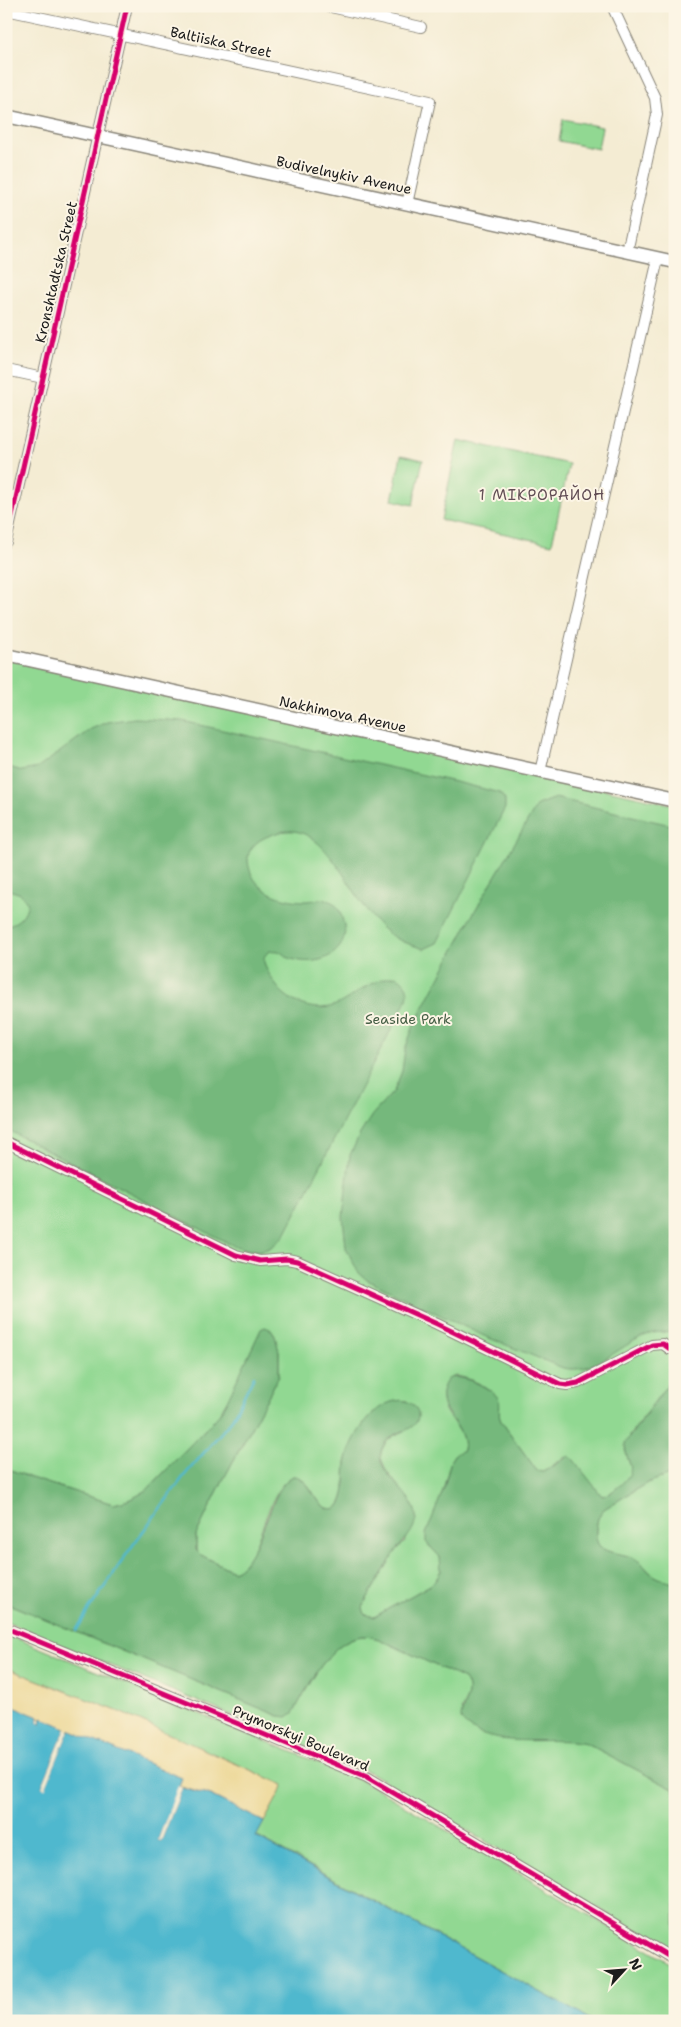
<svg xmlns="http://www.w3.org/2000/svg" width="681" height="2027" viewBox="0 0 681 2027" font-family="'Shantell Sans',sans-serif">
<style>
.green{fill:#91d892;stroke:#567a57}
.forest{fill:#74b87c;stroke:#486a4c}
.sand{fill:#eeda9e;stroke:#857b5d}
.water{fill:#50b8ce;stroke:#366a75}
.pier{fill:#f4ecd3}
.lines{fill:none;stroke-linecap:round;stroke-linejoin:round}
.stream{stroke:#50b8ce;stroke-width:2.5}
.minor-casing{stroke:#888478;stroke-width:12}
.major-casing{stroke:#888478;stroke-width:15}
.minor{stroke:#fff;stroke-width:10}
.major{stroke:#fff;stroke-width:12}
.cycleway-casing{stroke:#fcf5e5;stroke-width:8}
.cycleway{stroke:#d6006c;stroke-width:5}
.labels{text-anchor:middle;stroke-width:4;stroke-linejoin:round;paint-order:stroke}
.street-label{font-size:14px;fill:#1c1c1c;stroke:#fcf5e5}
.park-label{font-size:14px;fill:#455e45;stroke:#fcf5e5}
.neighbourhood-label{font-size:15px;letter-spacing:1px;fill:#624e55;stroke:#fcf5e5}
</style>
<rect width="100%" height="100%" fill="#fcf5e5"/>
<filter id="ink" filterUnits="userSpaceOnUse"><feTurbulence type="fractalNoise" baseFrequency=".02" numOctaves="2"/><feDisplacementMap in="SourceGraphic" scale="10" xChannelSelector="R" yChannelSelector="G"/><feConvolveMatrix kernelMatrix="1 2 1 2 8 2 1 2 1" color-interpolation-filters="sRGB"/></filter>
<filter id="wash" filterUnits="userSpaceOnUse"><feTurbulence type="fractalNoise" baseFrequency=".0096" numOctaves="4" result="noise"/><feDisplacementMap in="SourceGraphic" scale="20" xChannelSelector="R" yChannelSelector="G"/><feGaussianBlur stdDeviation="1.12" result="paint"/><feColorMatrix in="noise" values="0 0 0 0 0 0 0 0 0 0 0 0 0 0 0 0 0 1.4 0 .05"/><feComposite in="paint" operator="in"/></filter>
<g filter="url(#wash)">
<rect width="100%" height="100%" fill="#f4ecd3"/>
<g class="green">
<polygon points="563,119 602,127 598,149 559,141"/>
<polygon points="458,440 569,464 552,544 441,520"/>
<polygon points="401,455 423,460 413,505 392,500"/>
<path d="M6 657 675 805V1374L629 1436 625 1450 632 1471C627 1481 613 1494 602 1496L599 1494 565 1457 543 1472 537 1471 501 1421C497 1414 500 1412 499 1405 498 1389 470 1378 456 1376 443 1379 439 1397 444 1408 450 1422 467 1433 463 1450L454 1455 451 1460 428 1545C445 1558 446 1567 432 1584L374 1617 365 1614 363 1608 365 1602 395 1552 405 1542 416 1518 413 1507 386 1470 380 1456C383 1443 390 1436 403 1432L407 1401C375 1397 352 1436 346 1463 344 1477 348 1497 337 1508 315 1515 314 1477 293 1476 263 1491 262 1563 233 1571L201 1555 196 1550V1535L222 1482 279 1376V1351L271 1330 217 1417 147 1490C136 1497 126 1502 113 1504L31 1478 6 1468Z"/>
<path d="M675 1473V1584C668 1581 659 1579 653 1575 647 1570 642 1562 635 1559 618 1550 593 1557 596 1530 597 1521 598 1515 604 1509L647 1483Z"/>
<path d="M6 1603 279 1716 293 1713C308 1688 330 1637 364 1636 369 1636 375 1638 379 1639L464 1679C473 1691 466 1698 461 1711L586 1743 675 1790V1954L371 1773 6 1622Z"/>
<polygon points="6,1634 365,1782 675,1966 675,2021 593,2021 256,1836 284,1785 117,1711 6,1668"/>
</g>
<g class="forest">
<path d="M135 718 182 721 464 784 500 793 505 800V808L437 943 424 949C409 944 395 940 383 929 355 904 331 835 294 831 283 830 272 834 262 839 255 843 247 851 248 860 250 890 280 901 306 901 314 901 324 897 332 902 339 906 342 917 344 925 346 934 344 942 338 949 326 963 304 964 289 958 283 955 280 949 272 951 261 953 263 964 268 972 272 979 277 988 283 993 299 1008 323 1013 342 1002 359 992 376 978 396 976 405 982 410 988 407 999L285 1234C267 1256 255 1253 230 1244L6 1129V926C19 922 25 916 28 903L21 894 6 889V766L22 771 38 768 91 729 107 722Z"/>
<path d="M555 798 675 826V1333C664 1332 655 1331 644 1336 617 1347 594 1375 563 1368L484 1336 367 1280 358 1272 346 1248 343 1217 350 1155 360 1134 372 1115 394 1091 402 1071 405 1049 414 1025 473 914 537 805Z"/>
<path d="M265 1327 272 1330 275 1336 279 1351V1376L222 1482 196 1535V1550L201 1555 233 1571C254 1566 268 1509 279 1491L285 1482 293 1476C313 1477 315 1515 337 1508 348 1498 344 1478 346 1464 350 1440 370 1406 395 1401 400 1400 405 1400 410 1403 414 1406 418 1409 418 1414 419 1430 400 1430 391 1437 386 1441 382 1446 381 1453 376 1474 418 1496 416 1518 415 1532 402 1542 395 1553 384 1569 375 1586 365 1602L363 1608 365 1614 374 1617 432 1584 441 1571 440 1557 426 1542V1534L444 1488 451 1460 454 1455 463 1450C469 1424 426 1408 448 1379 458 1372 492 1388 498 1398 502 1405 497 1413 501 1421L537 1471 543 1472 569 1456 573 1459 602 1496C609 1495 614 1490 619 1486 641 1467 625 1465 625 1443L675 1374V1473L647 1483 604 1509C598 1515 597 1521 596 1530 593 1557 619 1550 636 1559 643 1563 647 1571 653 1575 660 1579 668 1581 675 1584V1790L586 1743C549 1735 487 1752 461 1720 461 1704 475 1694 464 1679L379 1639C375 1638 369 1636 364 1636 330 1637 308 1688 293 1713L287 1717 279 1716 6 1603V1468L31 1478 113 1504C126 1502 136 1497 147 1490L217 1417 224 1407 261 1329Z"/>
</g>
<polygon class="sand" points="6,1668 117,1711 284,1785 264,1822 214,1797 178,1786 181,1778 6,1704"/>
<polygon class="water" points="6,1704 39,1717 37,1722 41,1724 42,1718 66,1728 42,1787 45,1788 69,1730 182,1778 158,1840 161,1841 182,1788 214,1797 264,1822 256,1837 593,2021 6,2021"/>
<g class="pier">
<polygon points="66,1728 69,1730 45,1789 42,1787"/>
<polygon points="178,1786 182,1788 161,1841 158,1840"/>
</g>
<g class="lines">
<polyline class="stream" points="76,1631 86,1614 133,1545 184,1476 231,1421 254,1376"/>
</g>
</g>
<g filter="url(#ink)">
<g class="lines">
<defs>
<g id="minor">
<polyline points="326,6 421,27"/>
<polyline points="612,6 655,98 657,115 627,252"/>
<polyline points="6,10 430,101 407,204"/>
<polyline points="6,370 43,378"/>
<polyline points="6,542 127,6"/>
<polyline points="540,772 658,259"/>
<polyline points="6,1142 236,1255 260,1261 287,1259 297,1261 437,1324 560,1384 567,1385 578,1383 652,1345 663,1344 670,1349 675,1346"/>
<polyline points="6,1628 367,1777 675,1960"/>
</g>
<g id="major">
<polyline points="6,116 675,262"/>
<polyline points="6,655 675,801"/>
</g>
</defs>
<use href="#minor" class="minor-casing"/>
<use href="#major" class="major-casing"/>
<use href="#minor" class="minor"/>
<use href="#major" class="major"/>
<defs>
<g id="cycleway">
<polyline points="6,542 127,6"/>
<polyline points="6,1142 236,1255 260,1261 287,1259 297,1261 437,1324 560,1384 567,1385 578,1383 652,1345 663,1344 670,1349 675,1346"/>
<polyline points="6,1628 367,1777 675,1960"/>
</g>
</defs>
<use href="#cycleway" class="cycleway-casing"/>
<use href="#cycleway" class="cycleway"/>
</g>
</g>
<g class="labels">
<g class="street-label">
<text transform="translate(221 42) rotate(12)" y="5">Baltiiska Street</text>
<text transform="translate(344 175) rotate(12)" y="5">Budivelnykiv Avenue</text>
<text transform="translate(56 272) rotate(-77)" y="5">Kronshtadtska Street</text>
<text transform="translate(343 714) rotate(12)" y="5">Nakhimova Avenue</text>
<text transform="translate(301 1738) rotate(23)" y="5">Prymorskyi Boulevard</text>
</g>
<g class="park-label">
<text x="408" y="1024">Seaside Park</text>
</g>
<g class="neighbourhood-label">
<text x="542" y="500">1 МІКРОРАЙОН</text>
</g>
</g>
<rect width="681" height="2027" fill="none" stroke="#fcf5e5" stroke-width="25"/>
<g transform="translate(624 1970) rotate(64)" stroke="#fcf5e5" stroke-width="4" paint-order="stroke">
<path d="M0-4L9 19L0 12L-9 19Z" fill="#1c1c1c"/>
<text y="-8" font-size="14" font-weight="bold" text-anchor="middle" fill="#1c1c1c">N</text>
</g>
</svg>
